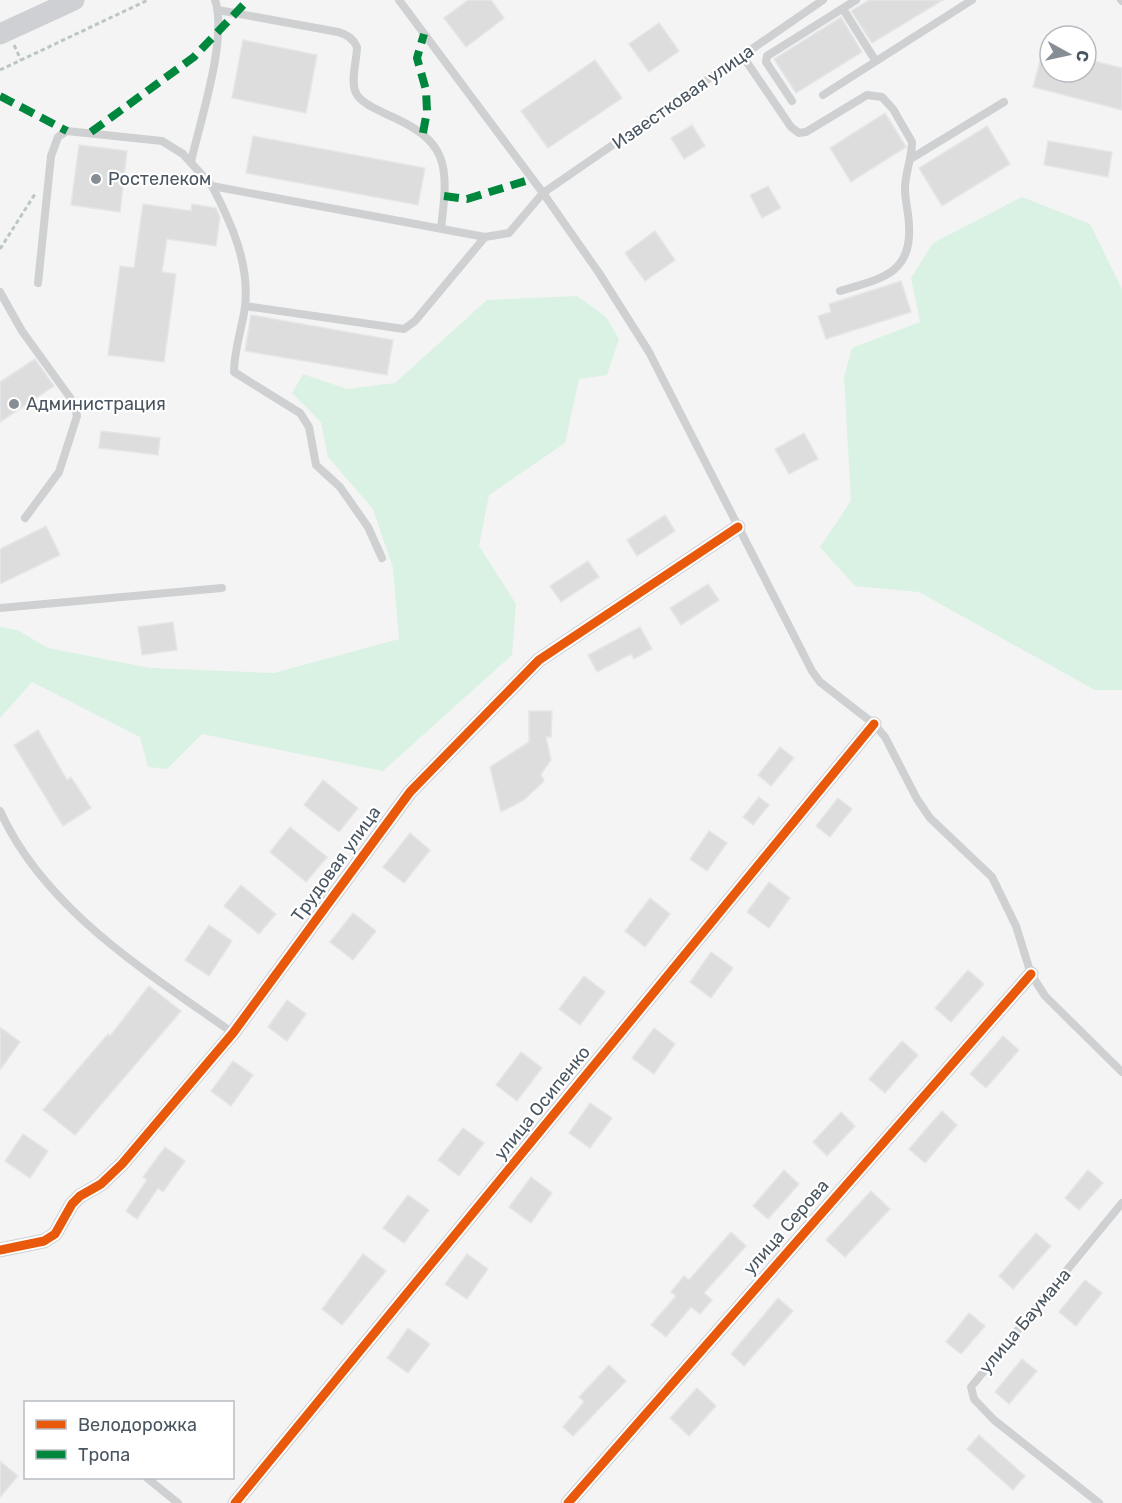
<svg xmlns="http://www.w3.org/2000/svg" width="1122" height="1503" viewBox="0 0 1122 1503" font-family="Rubik,sans-serif">
<style>
.green{fill:#d9f2e3}
.building{fill:#ddddde;stroke:#e5e6e7;stroke-width:1.5}
.lines{fill:none;stroke-linecap:round;stroke-linejoin:round}
.path{stroke:#bcc7c4;stroke-width:3;stroke-dasharray:4.5 3;stroke-linecap:butt}
.service{stroke:#ced0d2;stroke-width:8}
.minor{stroke:#ced0d2;stroke-width:15}
.secondary{stroke:#ced0d4;stroke-width:21}
.quiet{stroke:#00873e;stroke-width:8;stroke-dasharray:15 8;stroke-linecap:butt}
.cycleway-casing{stroke:#fff;stroke-width:13}
.cycleway{stroke:#e8590c;stroke-width:9}
.poi-dot{fill:#868d94;stroke:#fff;stroke-width:2}
.labels{text-anchor:middle;stroke-width:4.5;stroke-linejoin:round;paint-order:stroke}
.street-label{font-size:18px;fill:#4a5661;stroke:#fff}
.poi-label{font-size:18px;fill:#4a5661;stroke:#fff;text-anchor:start}
</style>
<rect width="100%" height="100%" fill="#f4f4f4"/>
<g class="green">
<polygon points="1022,197 1090,224 1122,289 1122,690 1095,690 919,592 855,586 820,547 851,501 844,377 852,348 920,322 911,278 933,243"/>
<polygon points="577,296 606,317 619,339 607,375 579,379 565,443 489,495 479,546 516,604 512,655 383,771 202,734 167,769 148,767 140,737 32,682 0,718 0,627 17,630 48,648 150,668 274,673 399,639 393,568 373,509 328,457 321,422 292,393 303,374 347,389 395,383 487,300"/>
</g>
<g class="building">
<polygon points="468,0 491,0 504,18 466,47 444,18"/>
<polygon points="869,0 943,0 872,43 851,11"/>
<polygon points="841,17 862,52 796,93 774,59"/>
<polygon points="659,23 679,51 649,72 629,44"/>
<polygon points="1046,38 1050,39 1050,72 1086,72 1086,59 1122,68 1122,110 1033,87"/>
<polygon points="243,40 317,55 306,113 232,98"/>
<polygon points="595,60 622,98 548,148 521,111"/>
<polygon points="885,113 906,147 851,182 830,148"/>
<polygon points="692,125 705,146 684,159 671,138"/>
<polygon points="987,126 1010,164 942,206 919,168"/>
<polygon points="253,136 425,168 418,205 246,173"/>
<polygon points="1048,141 1112,152 1108,177 1044,165"/>
<polygon points="79,145 127,151 120,212 71,205"/>
<polygon points="768,186 781,208 762,218 750,195"/>
<polygon points="143,204 191,211 192,204 216,208 220,217 216,246 167,239 162,272 176,274 164,362 108,355 120,266 134,268"/>
<polygon points="655,231 675,260 645,281 625,253"/>
<polygon points="901,281 911,312 826,339 818,316 831,312 829,304"/>
<polygon points="251,315 393,340 387,375 245,351"/>
<polygon points="35,359 54,386 0,422 0,382"/>
<polygon points="101,431 160,438 158,455 99,448"/>
<polygon points="804,433 818,459 789,474 775,449"/>
<polygon points="665,515 675,531 637,556 627,540"/>
<polygon points="46,526 60,555 0,584 0,549"/>
<polygon points="588,561 599,577 561,602 550,586"/>
<polygon points="708,584 719,600 681,625 670,608"/>
<polygon points="173,622 177,650 142,655 138,627"/>
<polygon points="640,627 652,649 634,659 631,654 597,672 588,655"/>
<polygon points="529,711 552,711 551,737 546,737 551,760 541,774 544,781 524,800 501,812 490,767 529,742"/>
<polygon points="38,730 67,780 71,777 91,808 63,826 14,745"/>
<polygon points="780,747 794,758 771,786 758,775"/>
<polygon points="323,780 358,808 339,832 304,805"/>
<polygon points="759,797 769,805 753,825 743,817"/>
<polygon points="838,798 852,809 830,837 816,826"/>
<polygon points="290,827 327,857 306,882 270,852"/>
<polygon points="709,831 727,843 707,871 690,859"/>
<polygon points="410,833 430,850 404,883 383,867"/>
<polygon points="769,882 790,898 769,928 747,912"/>
<polygon points="241,885 276,914 259,934 224,906"/>
<polygon points="650,898 670,914 645,947 625,931"/>
<polygon points="353,913 376,931 353,960 330,942"/>
<polygon points="209,925 232,941 209,976 185,960"/>
<polygon points="711,952 733,968 711,998 690,982"/>
<polygon points="968,970 984,984 951,1022 935,1008"/>
<polygon points="584,976 605,992 580,1025 559,1009"/>
<polygon points="149,986 181,1011 75,1135 43,1110 108,1034 110,1036"/>
<polygon points="287,1000 306,1014 287,1041 268,1027"/>
<polygon points="0,1027 20,1042 0,1070"/>
<polygon points="654,1028 675,1044 654,1074 632,1058"/>
<polygon points="1003,1036 1019,1050 986,1088 970,1074"/>
<polygon points="902,1041 918,1055 885,1093 869,1079"/>
<polygon points="521,1052 542,1068 517,1101 496,1085"/>
<polygon points="233,1061 253,1075 231,1106 211,1091"/>
<polygon points="590,1103 612,1118 590,1148 569,1133"/>
<polygon points="942,1111 957,1125 925,1163 909,1149"/>
<polygon points="841,1112 855,1126 827,1156 813,1142"/>
<polygon points="463,1128 484,1143 459,1176 438,1160"/>
<polygon points="23,1134 48,1151 30,1178 5,1161"/>
<polygon points="165,1147 185,1161 163,1192 158,1188 137,1219 126,1211 147,1180 143,1177"/>
<polygon points="784,1170 799,1184 768,1219 753,1206"/>
<polygon points="1088,1170 1103,1183 1079,1210 1065,1198"/>
<polygon points="531,1177 552,1193 531,1223 509,1207"/>
<polygon points="871,1191 890,1209 845,1257 826,1240"/>
<polygon points="408,1195 429,1210 404,1243 383,1228"/>
<polygon points="731,1232 746,1246 704,1293 712,1300 700,1314 691,1307 666,1337 651,1325 676,1296 671,1292 684,1276 689,1280"/>
<polygon points="1036,1233 1051,1246 1013,1289 999,1276"/>
<polygon points="363,1254 386,1271 342,1325 322,1309"/>
<polygon points="467,1254 488,1269 467,1299 445,1284"/>
<polygon points="1085,1280 1102,1293 1076,1326 1059,1312"/>
<polygon points="778,1298 793,1311 744,1366 731,1354"/>
<polygon points="969,1313 985,1326 961,1354 946,1342"/>
<polygon points="408,1328 430,1344 408,1373 387,1358"/>
<polygon points="1022,1359 1037,1371 1009,1404 995,1392"/>
<polygon points="609,1365 626,1381 573,1436 563,1427 584,1402 579,1397"/>
<polygon points="697,1388 716,1406 689,1436 670,1418"/>
<polygon points="979,1435 1025,1476 1013,1490 967,1449"/>
<polygon points="0,1461 18,1476 0,1497"/>
</g>
<g class="lines">
<g class="path">
<polyline points="14,45 21,60"/>
<polyline points="0,70 148,0"/>
<polyline points="0,249 35,194"/>
</g>
<g class="service">
<polyline points="399,0 543,193 599,273 649,352 812,671 820,682 874,724 885,737 917,799 930,818 992,877 1016,926 1031,974 1045,996 1122,1072"/>
<polyline points="1121,0 1122,1"/>
<polyline points="843,9 875,60"/>
<path d="M218 10 338 32C347 34 353 38 357 47 357 59 350 82 356 93 361 103 376 109 386 114 449 141 449 164 441 228"/>
<path d="M742 55 791 127 799 133 806 132 867 95 882 97 893 109 912 142C912 158 905 173 905 189 905 201 909 214 909 226 912 275 879 279 840 291"/>
<polyline points="823,95 972,0"/>
<polyline points="792,101 766,62 767,56 856,0"/>
<polyline points="912,158 1004,102"/>
<path d="M191 162C200 121 228 38 215 0"/>
<path d="M212 186C231 222 250 264 245 307 242 329 234 349 234 372L300 413 309 427 316 465 340 487 368 527 382 558"/>
<polyline points="38,283 51,156 58,137 67,131 162,141 183,154 212,186 485,237 509,233 543,193 823,0"/>
<polyline points="0,292 22,331 74,403 77,416 59,472 25,518"/>
<polyline points="245,306 404,329 415,321 485,237"/>
<polyline points="0,608 222,588"/>
<path d="M0 811C45 910 147 972 233 1033"/>
<polyline points="147,1478 178,1503"/>
<polyline points="1099,1503 994,1420 974,1399 971,1387 1122,1203"/>
</g>
<g class="minor">
<polyline points="0,1250 44,1241 55,1234 72,1204 80,1196 101,1184 122,1164 233,1033 410,792 539,660 738,527"/>
<polyline points="235,1503 874,724"/>
<polyline points="568,1503 1031,974"/>
</g>
<polyline class="secondary" points="0,34 74,0"/>
<g class="quiet">
<polyline points="0,96 67,131"/>
<polyline points="91,132 194,57 248,0"/>
<polyline points="423,133 427,111 426,90 417,58 424,34"/>
<polyline points="444,196 467,199 532,179"/>
</g>
<defs>
<g id="cycleway">
<polyline points="0,1250 44,1241 55,1234 72,1204 80,1196 101,1184 122,1164 233,1033 410,792 539,660 738,527"/>
<polyline points="235,1503 874,724"/>
<polyline points="568,1503 1031,974"/>
</g>
</defs>
<use href="#cycleway" class="cycleway-casing"/>
<use href="#cycleway" class="cycleway"/>
</g>
<g class="poi-dot">
<circle cx="96" cy="179" r="6"/>
<circle cx="14" cy="404" r="6"/>
</g>
<g class="labels">
<g class="street-label">
<text transform="translate(683 97) rotate(-35)" y="6">Известковая улица</text>
<text transform="translate(336 864) rotate(-54)" y="6">Трудовая улица</text>
<text transform="translate(542 1103) rotate(-51)" y="6">улица Осипенко</text>
<text transform="translate(786 1227) rotate(-49)" y="6">улица Серова</text>
<text transform="translate(1025 1321) rotate(-50)" y="6">улица Баумана</text>
</g>
<g class="poi-label">
<text x="108" y="185">Ростелеком</text>
<text x="26" y="410">Администрация</text>
</g>
</g>
<rect x="24" y="1401" width="210" height="78" fill="#ffffff" stroke="#b7bbc0" stroke-width="1.5"/>
<rect x="36" y="1420" width="30" height="9" fill="#e8590c" stroke="#b7bbc0" stroke-width="1.5"/>
<text x="78" y="1431" font-size="18" fill="#4a5661">Велодорожка</text>
<rect x="36" y="1450" width="30" height="9" fill="#00873e" stroke="#b7bbc0" stroke-width="1.5"/>
<text x="78" y="1461" font-size="18" fill="#4a5661">Тропа</text>
<g transform="translate(1068 54) rotate(98)"><circle r="28" fill="#ffffff" stroke="#b7bbc0" stroke-width="1.5"/>
<path d="M0-4.5L10 22L0 15L-10 22Z" fill="#868d94"/>
<text y="-9" font-size="16" font-weight="bold" text-anchor="middle" fill="#4a5661">С</text>
</g>
</svg>
